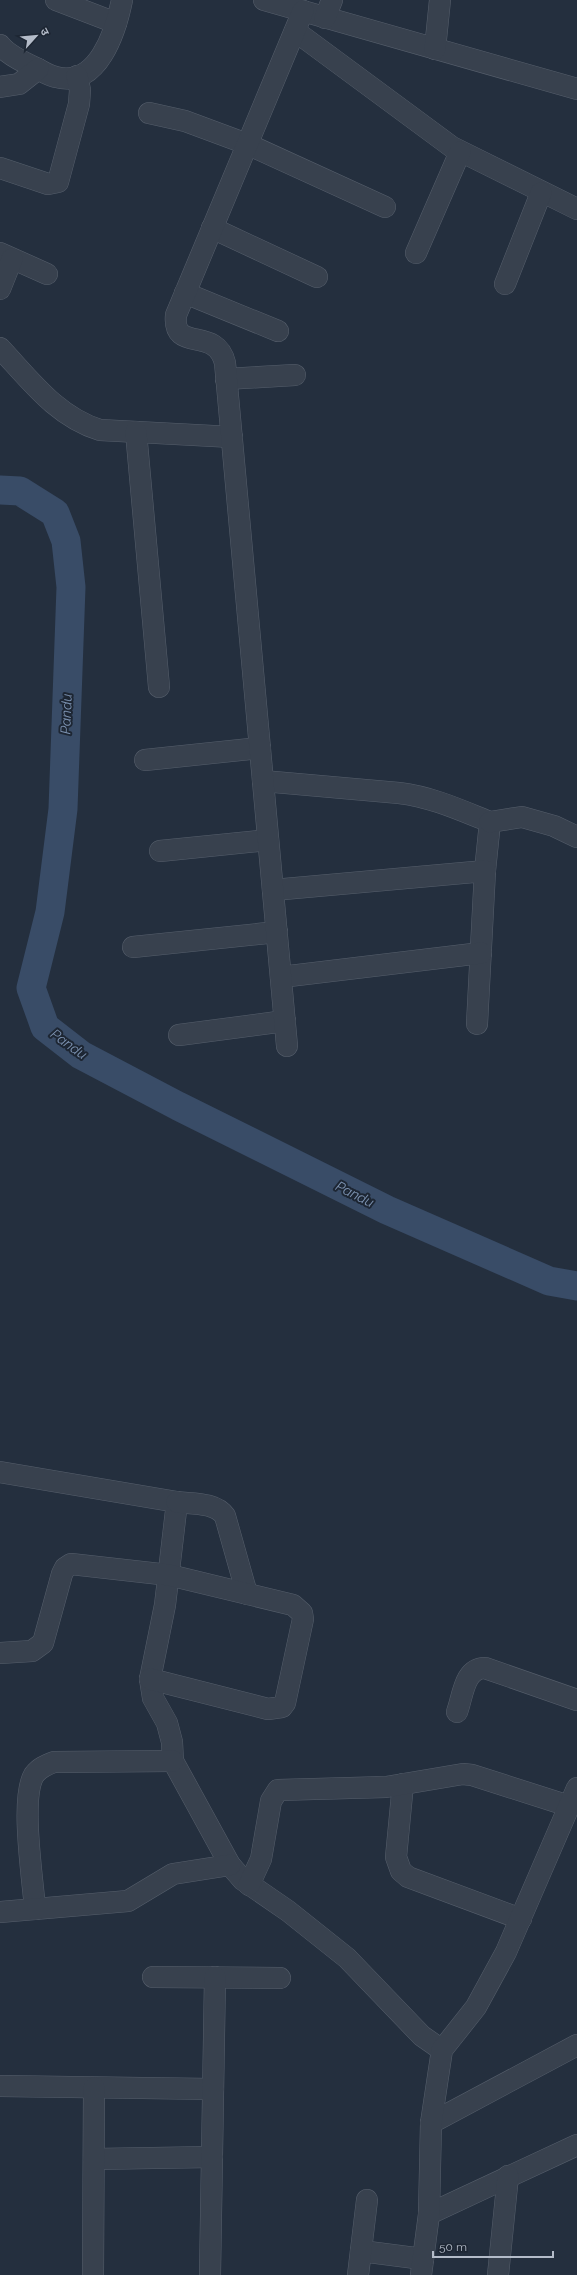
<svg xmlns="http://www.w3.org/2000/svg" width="577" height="2275" viewBox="0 0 577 2275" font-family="Raleway,'Noto Sans Devanagari',sans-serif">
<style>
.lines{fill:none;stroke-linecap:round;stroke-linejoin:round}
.river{stroke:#394c67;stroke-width:29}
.minor-casing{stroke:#565f6c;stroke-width:22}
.minor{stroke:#38414e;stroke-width:21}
.labels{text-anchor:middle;stroke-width:4;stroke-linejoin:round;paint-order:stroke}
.water-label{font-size:14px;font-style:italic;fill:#7c92b1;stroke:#1d2633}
</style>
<rect width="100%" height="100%" fill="#242f3e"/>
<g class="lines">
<polyline class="river" points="0,490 20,491 55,513 66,541 71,587 63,809 50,912 31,988 45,1027 81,1055 178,1106 387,1210 549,1281 577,1286"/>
<defs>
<g id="minor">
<polyline points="56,0 116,23"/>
<polyline points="264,0 577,89"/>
<polyline points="325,18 332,0"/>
<polyline points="295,31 452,147 577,209"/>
<path d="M0 45C7 54 25 63 36 68 42 71 49 76 56 77 98 89 116 30 122 0"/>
<polyline points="435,49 440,0"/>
<polyline points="0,87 19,84 38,69"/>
<polyline points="149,113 185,121 247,144 385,207"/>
<polyline points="0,168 48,184 58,182 79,104 80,90 77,76"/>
<polyline points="212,228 317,277"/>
<polyline points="0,253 47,274"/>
<polyline points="416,253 460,152"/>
<polyline points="505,284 541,193"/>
<polyline points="0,289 12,259"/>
<polyline points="185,293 278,331"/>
<path d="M0 348C30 380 57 417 100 430L232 437"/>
<polyline points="226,379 295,375"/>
<polyline points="136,432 159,687"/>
<polyline points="145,760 260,748"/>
<path d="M263 781 399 793C432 797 460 810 490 822L485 871"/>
<polyline points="490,822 522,817 554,826 577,837"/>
<polyline points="160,851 268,840"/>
<polyline points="273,890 485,871 477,1024"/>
<polyline points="133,947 277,932"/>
<polyline points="281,977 481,953"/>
<polyline points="179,1035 285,1021"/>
<path d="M287 1046 225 363C216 325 172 354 176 315L303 11"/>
<polyline points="0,1472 177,1502 165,1605 150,1679 153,1698 167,1723 172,1742 173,1761 230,1865 243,1880 288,1911 347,1958 422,2036 442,2050"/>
<path d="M177 1502C192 1504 215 1502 225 1516L247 1594"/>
<polyline points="0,1653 32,1651 43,1643 62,1574 65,1568 71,1564 169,1575 293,1605 302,1613 303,1619 285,1703 282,1707 268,1709 150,1679"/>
<path d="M457 1712C463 1696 464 1668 485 1668L577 1700"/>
<polyline points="403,1784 396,1857 401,1871 408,1877 521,1919"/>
<polyline points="249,1885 261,1859 271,1801 278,1790 386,1787 463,1774 472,1775 569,1806"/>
<path d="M35 1909C33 1881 20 1798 34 1775 39 1768 46 1765 54 1762L173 1761"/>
<polyline points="0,1912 128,1901 173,1874 230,1865"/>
<polyline points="153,1977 280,1978"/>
<polyline points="0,2086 213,2089"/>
<polyline points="431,2123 577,2045"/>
<polyline points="94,2159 212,2157"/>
<polyline points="429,2214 577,2145"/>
<polyline points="361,2251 423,2259"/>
<polyline points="93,2275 94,2088"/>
<polyline points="210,2275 215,1977"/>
<polyline points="358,2275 367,2200"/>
<polyline points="421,2275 429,2214 431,2123 442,2050 476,2007 506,1952 577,1788"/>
<polyline points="498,2275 508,2176"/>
</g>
</defs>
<use href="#minor" class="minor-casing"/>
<use href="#minor" class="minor"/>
</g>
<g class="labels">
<g class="water-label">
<text transform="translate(66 714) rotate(-88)" y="5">Pandu</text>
<text transform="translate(69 1044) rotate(36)" y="5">Pandu</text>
<text transform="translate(355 1194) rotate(27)" y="5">Pandu</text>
</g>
</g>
<g transform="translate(36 36) rotate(63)" stroke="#1d2633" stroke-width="3" paint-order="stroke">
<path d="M0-3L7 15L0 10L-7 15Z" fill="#b4bcc9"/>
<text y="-6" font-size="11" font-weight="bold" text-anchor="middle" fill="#b4bcc9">उ</text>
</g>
<path d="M433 2251v6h120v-6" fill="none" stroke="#b4bcc9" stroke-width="2"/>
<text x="439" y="2251" font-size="12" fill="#b4bcc9" stroke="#1d2633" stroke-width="3" paint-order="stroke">50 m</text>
</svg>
